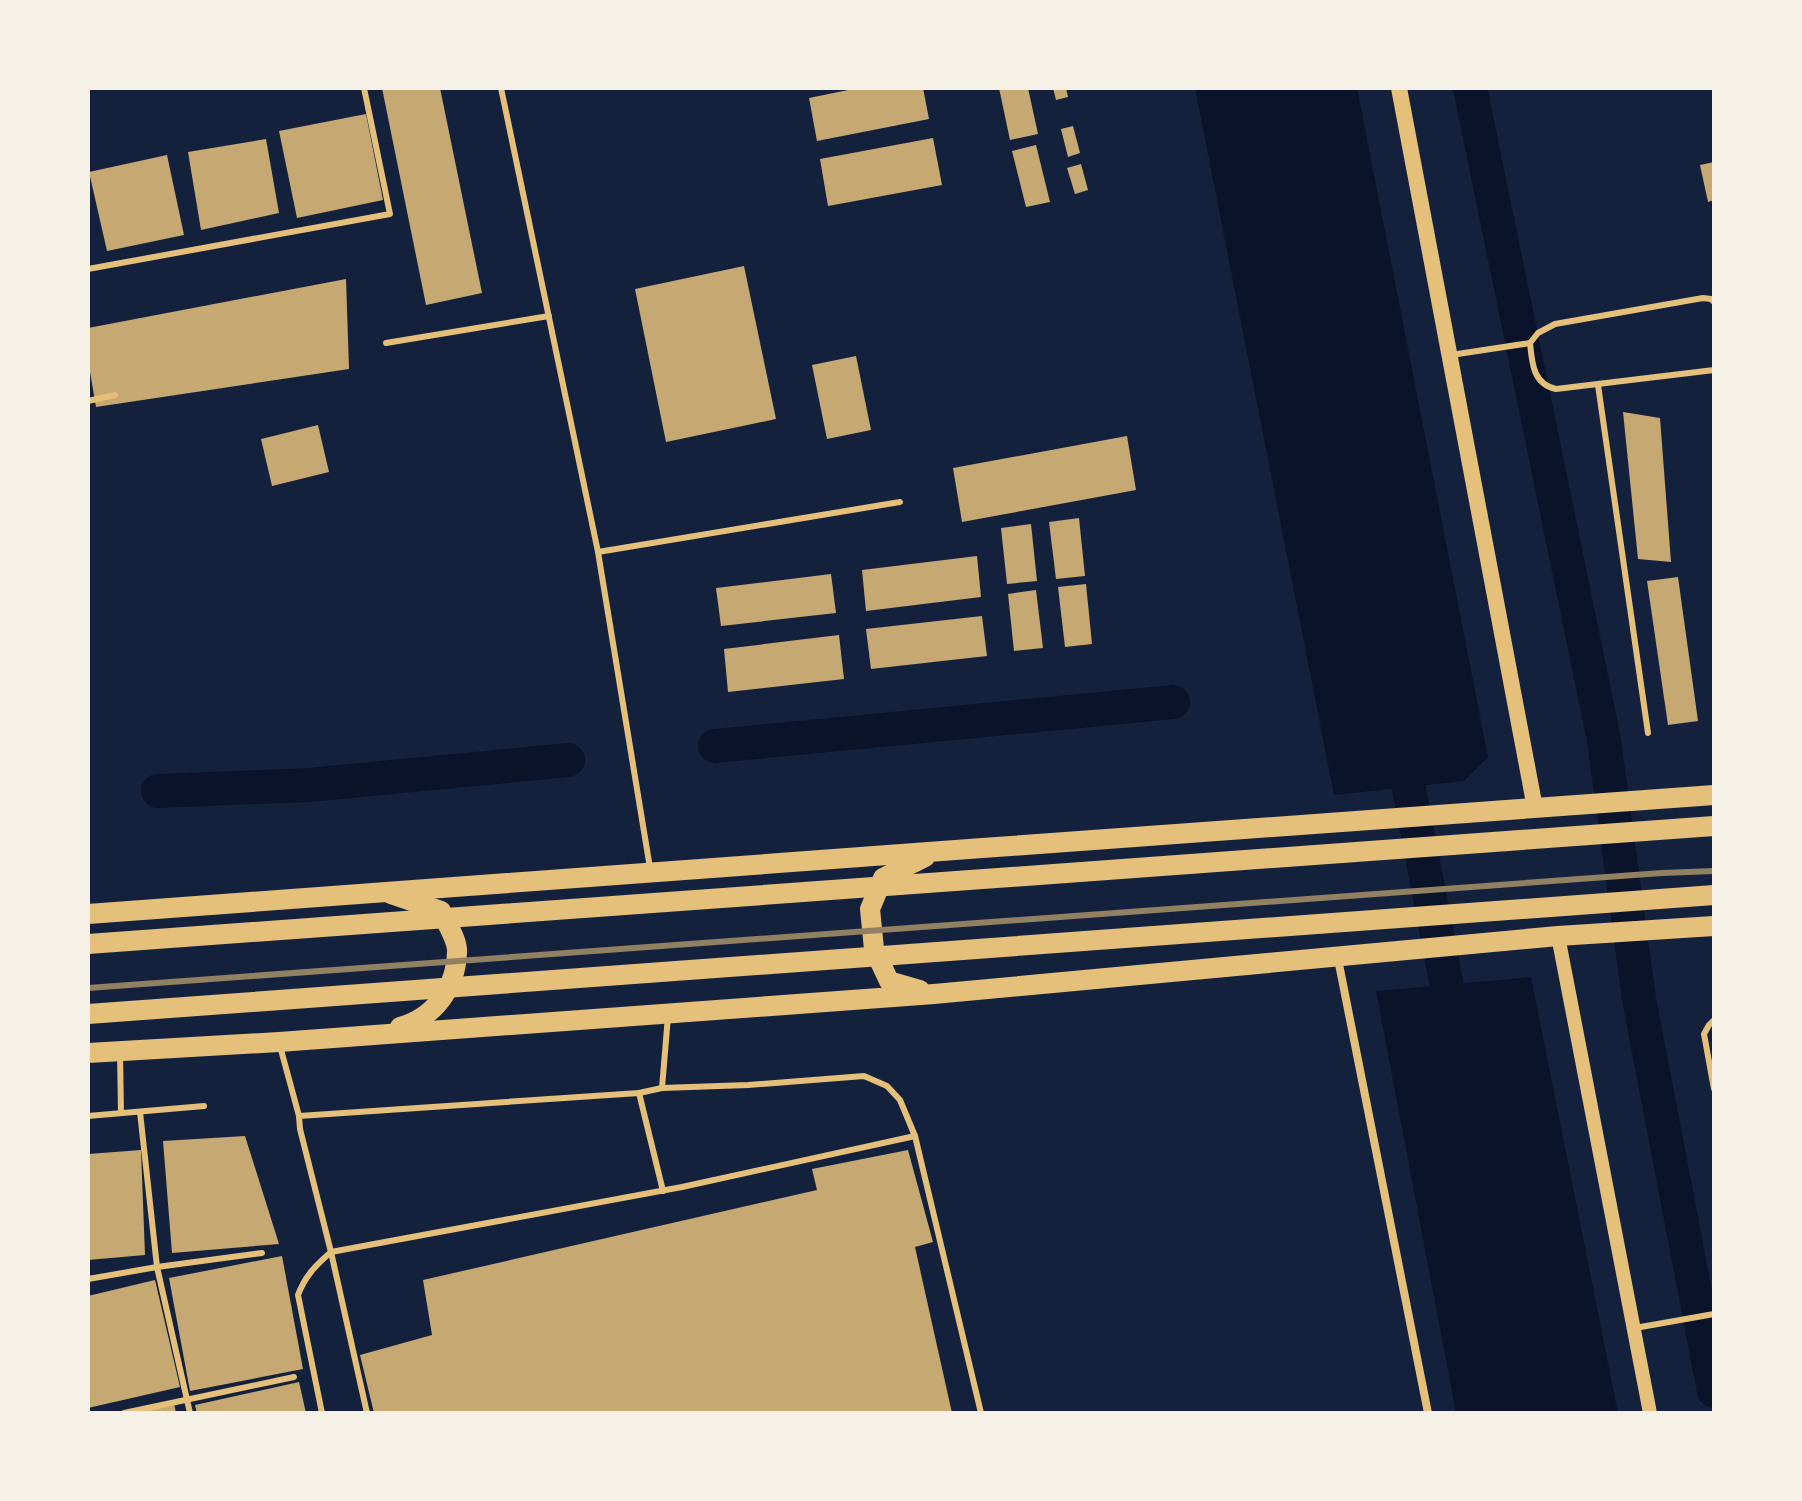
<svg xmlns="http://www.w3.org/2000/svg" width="1802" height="1501" viewBox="0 0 1802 1501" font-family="'Public Sans',sans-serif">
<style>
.water{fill:#0b132b}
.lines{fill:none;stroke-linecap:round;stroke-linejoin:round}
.canal{stroke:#0b132b;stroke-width:34}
.building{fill:#c6a872}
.service{stroke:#e5c07b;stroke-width:6}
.minor{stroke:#e5c07b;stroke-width:8}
.tertiary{stroke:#e5c07b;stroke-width:14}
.secondary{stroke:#e5c07b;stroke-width:16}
.primary{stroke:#e5c07b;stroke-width:20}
.rail{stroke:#918062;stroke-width:6}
</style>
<rect width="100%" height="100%" fill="#14213d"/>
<g class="water">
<polygon points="1195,88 1357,88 1488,757 1464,781 1334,795"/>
<polygon points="1531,977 1618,1413 1456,1413 1376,991"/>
</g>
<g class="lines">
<g class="canal">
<polyline points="1470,88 1604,740 1639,999 1714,1391"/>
<polyline points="1400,742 1455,1028"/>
<polyline points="715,746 1173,702"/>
<polyline points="158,791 309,785 568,760"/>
</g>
</g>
<g class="building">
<polygon points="382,88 440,88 482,293 426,305"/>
<polygon points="858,88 923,88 929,119 817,141 809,98"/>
<polygon points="999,88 1028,88 1038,134 1010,140"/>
<polygon points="1053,88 1066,88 1068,97 1056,100"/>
<polygon points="366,114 383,200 297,218 279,131"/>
<polygon points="1073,126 1080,153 1068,157 1061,129"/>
<polygon points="933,138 942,185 828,206 820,159"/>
<polygon points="266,139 279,213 201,230 188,152"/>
<polygon points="1036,145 1050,202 1026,207 1012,151"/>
<polygon points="167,155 184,235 107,251 89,172"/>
<polygon points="1714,162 1714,200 1708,202 1700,165"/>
<polygon points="1081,164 1088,190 1075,194 1067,168"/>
<polygon points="744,266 776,419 666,442 635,289"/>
<polygon points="346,279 349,369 96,407 88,360 88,328"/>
<polygon points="856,356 871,430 827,439 812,365"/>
<polygon points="1623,412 1660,418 1671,562 1638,559"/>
<polygon points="318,425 329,472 272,486 261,439"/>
<polygon points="1127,436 1136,490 962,522 953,468"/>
<polygon points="1079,518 1085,576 1056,579 1049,522"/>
<polygon points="1031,524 1037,581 1007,584 1001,528"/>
<polygon points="977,556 981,597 866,611 862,570"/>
<polygon points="831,574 836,613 721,626 716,588"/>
<polygon points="1678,577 1698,721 1668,725 1647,581"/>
<polygon points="1086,584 1092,644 1065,647 1058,587"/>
<polygon points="1036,590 1043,648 1014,651 1008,594"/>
<polygon points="982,616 987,656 871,669 866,629"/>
<polygon points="839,635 844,679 728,692 724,649"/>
<polygon points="245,1136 279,1244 172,1253 163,1141"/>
<polygon points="141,1150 145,1255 88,1260 88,1154"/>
<polygon points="908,1150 933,1242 915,1247 952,1413 374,1413 360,1355 432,1335 423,1280 817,1190 812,1169"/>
<polygon points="282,1256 303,1369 190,1391 169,1278"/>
<polygon points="155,1280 180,1387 88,1408 88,1296"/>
<polygon points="299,1382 306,1413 197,1413 195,1405"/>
<polygon points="174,1403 176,1413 136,1413"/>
</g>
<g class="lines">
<g class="service">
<polyline points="501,88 598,552 650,868"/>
<polyline points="88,269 390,214 364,88"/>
<polyline points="386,343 549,316"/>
<path d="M1530 343C1532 363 1533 384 1556 389L1714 370"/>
<polyline points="1451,355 1530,343 1538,333 1555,324 1703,298 1711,299 1714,302"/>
<polyline points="1598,385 1648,733"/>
<polyline points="88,401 115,395"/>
<polyline points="598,552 900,502"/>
<polyline points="1714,1020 1709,1025 1704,1034 1714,1089"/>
<polyline points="280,1046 299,1116"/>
<polyline points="120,1053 121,1113"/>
<polyline points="662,1088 668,1016"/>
<polyline points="639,1093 663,1191"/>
<polyline points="140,1112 157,1267 190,1413"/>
<polyline points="88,1116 204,1106"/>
<polyline points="88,1279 157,1267 262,1253"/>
<polyline points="1635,1328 1714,1314"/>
<polyline points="124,1413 294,1377"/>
<path d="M322 1413 298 1295C305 1276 316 1265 331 1252L682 1187 915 1136"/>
<polyline points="367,1413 331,1252 300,1129 299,1116 639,1093 662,1088 748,1085 864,1076 887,1086 900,1100 915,1136 981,1413"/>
</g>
<polyline class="minor" points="1338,959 1428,1413"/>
<polyline class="tertiary" points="1558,936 1650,1413"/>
<polyline class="secondary" points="1399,88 1535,808"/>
<g class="primary">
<path d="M391 894 441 911C446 923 458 940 457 952 456 988 434 1018 400 1027"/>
<path d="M88 914C630 870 1172 837 1714 795"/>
<polyline points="88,944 1714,826"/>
<polyline points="920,990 889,981 874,949 870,909 883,878 925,857"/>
<polyline points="88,1014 1714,895"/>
<polyline points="88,1053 279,1042 934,994 1558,936 1714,926"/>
</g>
<polyline class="rail" points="88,988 1662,873 1714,871"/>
</g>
<rect width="1802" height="1501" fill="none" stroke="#f6f1e7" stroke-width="180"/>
</svg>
